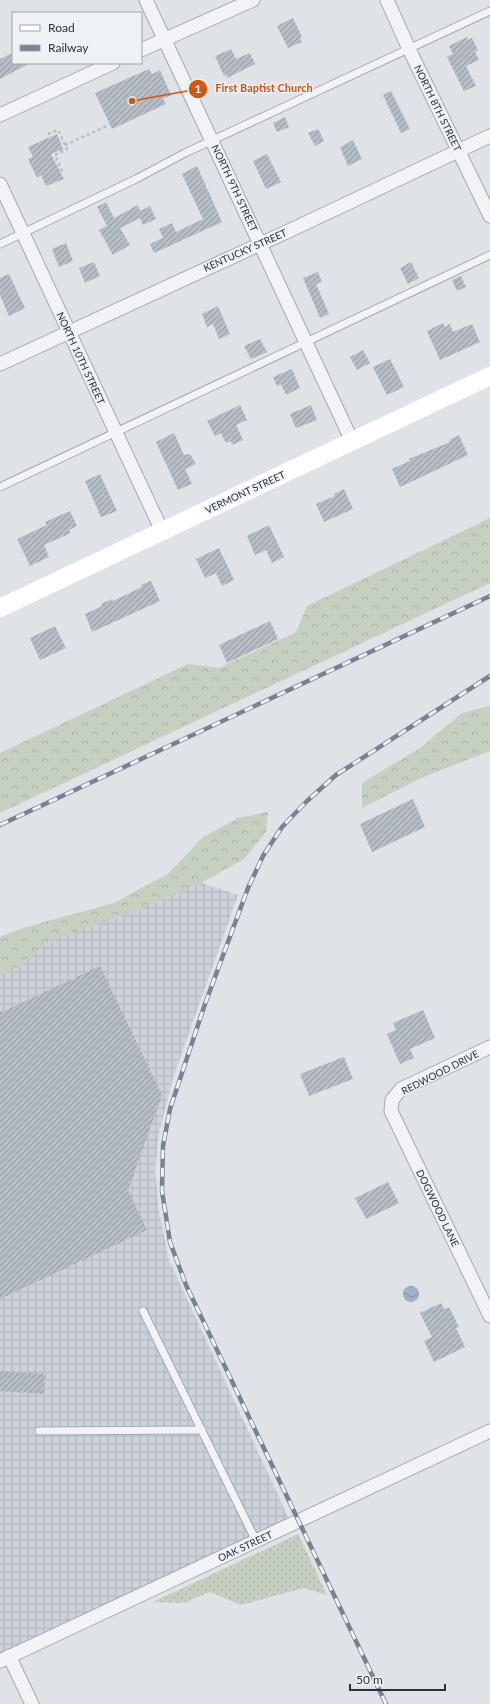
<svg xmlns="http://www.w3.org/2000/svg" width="490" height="1704" viewBox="0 0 490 1704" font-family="Lato,sans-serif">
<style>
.industrial{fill:url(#industrial-grid)}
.grass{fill:url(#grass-dots)}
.forest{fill:url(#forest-crowns)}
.water{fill:url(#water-waves)}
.building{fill:url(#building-hatch)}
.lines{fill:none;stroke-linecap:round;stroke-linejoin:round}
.lane-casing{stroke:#a5a9b1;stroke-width:9}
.street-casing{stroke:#a5a9b1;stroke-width:15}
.path{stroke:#b9bdc2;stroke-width:2.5;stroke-dasharray:3 3;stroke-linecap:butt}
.lane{stroke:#f1f3f6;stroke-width:7}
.street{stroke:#f1f3f6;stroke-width:13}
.secondary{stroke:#fff;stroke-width:18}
.rail-casing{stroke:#798290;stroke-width:4.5}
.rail{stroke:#eef1f5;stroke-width:3;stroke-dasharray:9;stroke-linecap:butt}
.labels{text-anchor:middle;stroke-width:3;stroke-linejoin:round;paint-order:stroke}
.street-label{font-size:10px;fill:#29313d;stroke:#eef1f5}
.leader{fill:none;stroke:#d55511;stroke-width:1.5}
.callout-dot{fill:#d55511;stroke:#eef1f5;stroke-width:1.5}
.mark-label{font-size:12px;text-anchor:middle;font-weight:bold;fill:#fff}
.callout-label{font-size:11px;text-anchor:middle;font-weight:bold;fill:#d55511;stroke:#eef1f5;stroke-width:3;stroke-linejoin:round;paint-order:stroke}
</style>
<defs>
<pattern id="industrial-grid" width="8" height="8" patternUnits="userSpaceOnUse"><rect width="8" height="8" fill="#cdd1d9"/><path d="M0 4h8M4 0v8" fill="none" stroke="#b0b4bb"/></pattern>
<pattern id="grass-dots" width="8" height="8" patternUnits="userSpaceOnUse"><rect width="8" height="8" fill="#c5d0c1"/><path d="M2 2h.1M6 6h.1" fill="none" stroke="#a9b3a7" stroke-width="1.8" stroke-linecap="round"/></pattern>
<pattern id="forest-crowns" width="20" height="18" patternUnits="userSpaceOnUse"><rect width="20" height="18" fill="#c5d0c1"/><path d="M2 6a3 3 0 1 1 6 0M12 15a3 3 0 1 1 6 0" fill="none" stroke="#a9b3a7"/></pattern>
<pattern id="water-waves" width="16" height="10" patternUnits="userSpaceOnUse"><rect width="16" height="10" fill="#9cb1c5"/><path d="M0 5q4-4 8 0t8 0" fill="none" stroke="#7f91a1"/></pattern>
<pattern id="building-hatch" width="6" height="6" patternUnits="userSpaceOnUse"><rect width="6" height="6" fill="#b6bcc3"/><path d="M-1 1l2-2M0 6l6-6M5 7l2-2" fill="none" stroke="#9499a0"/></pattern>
</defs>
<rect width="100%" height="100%" fill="#dfe2e7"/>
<polygon class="industrial" points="201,883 238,895 173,1078 159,1133 155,1170 159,1211 169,1260 289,1519 0,1657 0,976 14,970 51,940 136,911"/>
<polygon class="grass" points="298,1534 327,1595 304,1588 241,1605 210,1592 184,1603 153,1602"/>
<g class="forest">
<polygon points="490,518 490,583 0,813 0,753 188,664 219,668 296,632 307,606"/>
<polygon points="490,706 490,751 421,778 362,808 362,783 420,748 462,713"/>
<polygon points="268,812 266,832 244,859 201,883 136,911 51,940 14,970 0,976 0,937 26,927 114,903 169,873 203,837 238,818"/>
</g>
<circle class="water" cx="411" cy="1294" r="8"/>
<g class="building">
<polygon points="293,18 302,37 300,38 302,42 288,48 277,26"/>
<polygon points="467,37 468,40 472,38 478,50 475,52 479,60 466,66 476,86 464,91 447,57 453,54 449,46"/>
<polygon points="231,49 236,59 250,53 255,64 227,78 226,74 224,76 215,56"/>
<polygon points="13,53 13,63 30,63 0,79 0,59"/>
<polygon points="149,69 152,74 160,70 171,95 163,99 166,104 112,129 95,93"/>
<polygon points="391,91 410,129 401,133 383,95"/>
<polygon points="285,117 289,127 277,132 273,123"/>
<polygon points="318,129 324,141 315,146 308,133"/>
<polygon points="57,134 63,149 51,154 64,179 46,186 41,175 37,178 28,159 33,157 28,147"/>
<polygon points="353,140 362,159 348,166 340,147"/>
<polygon points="267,154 281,182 266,189 253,161"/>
<polygon points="197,166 222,222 154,253 150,244 163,238 159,229 172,223 176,232 203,219 182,174"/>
<polygon points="106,202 114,218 138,205 140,211 150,206 156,219 143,225 140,218 120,228 130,245 113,255 99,230 107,226 97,207"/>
<polygon points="66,243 73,261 59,267 52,249"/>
<polygon points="94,262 100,276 85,283 79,268"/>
<polygon points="411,262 419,278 408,284 400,268"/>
<polygon points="318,272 322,282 316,284 329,314 320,318 303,278"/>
<polygon points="9,274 25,308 9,316 0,295 0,278"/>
<polygon points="461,276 466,287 457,291 452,280"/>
<polygon points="218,306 230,334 219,339 213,324 207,327 202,314"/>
<polygon points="443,323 445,327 450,324 453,332 472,324 480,342 440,360 427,331"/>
<polygon points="260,339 267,352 251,359 244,346"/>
<polygon points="363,350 370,363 357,370 350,357"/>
<polygon points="390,359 404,387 387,395 373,367"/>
<polygon points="292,369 300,388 286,395 281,384 277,386 273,377"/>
<polygon points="240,405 247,420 236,425 243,440 232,445 231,441 226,443 221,433 215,436 207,421"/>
<polygon points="311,405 317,420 296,428 290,414"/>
<polygon points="174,433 184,455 190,454 196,464 185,469 192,484 178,490 156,442"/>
<polygon points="459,435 468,455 400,487 392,469 410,461 409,459 450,442 449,440"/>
<polygon points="100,474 117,511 101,517 85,481"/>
<polygon points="344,489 353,509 324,522 316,504 335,496 334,494"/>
<polygon points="70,511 77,526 69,530 71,533 44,545 49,557 30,566 17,539 47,525 45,522"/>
<polygon points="269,525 284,557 272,563 266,550 255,555 247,536"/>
<polygon points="219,548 234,580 222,586 216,573 205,578 196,559"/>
<polygon points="151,581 160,601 92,632 85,614 102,606 101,604 112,599 113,601 142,587 141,585"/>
<polygon points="270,621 278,639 227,663 219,645"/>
<polygon points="55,626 66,648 40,660 30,638"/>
<polygon points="413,799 425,827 372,852 360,824"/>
<polygon points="100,966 162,1095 128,1190 147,1230 0,1299 0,1013"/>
<polygon points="423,1010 435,1038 410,1049 414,1058 400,1064 387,1034 396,1030 393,1023"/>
<polygon points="344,1057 353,1079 309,1096 300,1074"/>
<polygon points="388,1182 399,1203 366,1219 355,1198"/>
<polygon points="441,1303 444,1309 449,1307 459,1327 456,1328 465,1347 434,1362 424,1341 432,1337 420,1313"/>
<polygon points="0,1371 46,1374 44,1394 0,1391"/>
</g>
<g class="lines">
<defs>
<g id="lane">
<polyline points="0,244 136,179 185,153 490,11"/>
<polyline points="0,487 490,255"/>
<polyline points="143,1311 256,1541"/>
<polyline points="39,1431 202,1430"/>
</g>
<g id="street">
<polyline points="146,0 352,441"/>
<polyline points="387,0 409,49 490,216"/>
<polyline points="141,50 253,0"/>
<polyline points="0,115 113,63"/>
<polyline points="0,184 162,531"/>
<polyline points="0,364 295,228 490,136"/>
<polyline points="490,1047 401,1089 392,1100 391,1111 490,1316"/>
<polyline points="9,1656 32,1704"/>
<polyline points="0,1661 490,1431"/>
</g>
</defs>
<use href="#lane" class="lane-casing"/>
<use href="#street" class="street-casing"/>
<g class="path">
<polyline points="48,134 58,130 67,149 55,155 63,173"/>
<polyline points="65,145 107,126"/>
</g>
<use href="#lane" class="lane"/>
<use href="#street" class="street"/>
<polyline class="secondary" points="0,608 490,376"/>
<defs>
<g id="rail">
<polyline points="0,825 490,596"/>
<polyline points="386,1704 186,1285 170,1242 162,1191 163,1146 170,1109 205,1004 248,888 263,856 282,827 307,801 336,775 490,676"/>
</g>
</defs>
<use href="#rail" class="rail-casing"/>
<use href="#rail" class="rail"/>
</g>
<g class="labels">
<g class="street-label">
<text transform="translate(438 108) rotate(64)" y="4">NORTH 8TH STREET</text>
<text transform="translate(235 188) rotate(65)" y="4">NORTH 9TH STREET</text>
<text transform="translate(245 250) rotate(-24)" y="4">KENTUCKY STREET</text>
<text transform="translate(81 358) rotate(65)" y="4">NORTH 10TH STREET</text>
<text transform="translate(245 492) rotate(-25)" y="4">VERMONT STREET</text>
<text transform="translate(440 1072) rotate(-27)" y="4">REDWOOD DRIVE</text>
<text transform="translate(438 1208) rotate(64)" y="4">DOGWOOD LANE</text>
<text transform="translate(245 1546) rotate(-25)" y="4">OAK STREET</text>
</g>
</g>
<path class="leader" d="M132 101L198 89"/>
<g class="callout-dot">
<circle cx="132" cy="101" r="4"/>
<circle cx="198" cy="89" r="10"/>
</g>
<g class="mark-label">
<text x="198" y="93">1</text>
</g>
<g class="callout-label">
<text x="264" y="92">First Baptist Church</text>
</g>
<rect x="12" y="12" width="130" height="52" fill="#eef1f5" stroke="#9fa4ab"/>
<rect x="20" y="25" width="20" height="6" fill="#ffffff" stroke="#9fa4ab"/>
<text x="48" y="32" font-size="12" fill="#29313d">Road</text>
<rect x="20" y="45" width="20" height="6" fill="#798290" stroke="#9fa4ab"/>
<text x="48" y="52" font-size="12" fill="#29313d">Railway</text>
<path d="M350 1684v6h95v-6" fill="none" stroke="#29313d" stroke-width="2"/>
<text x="356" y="1684" font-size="12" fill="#29313d" stroke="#eef1f5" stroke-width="3" paint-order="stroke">50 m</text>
</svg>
